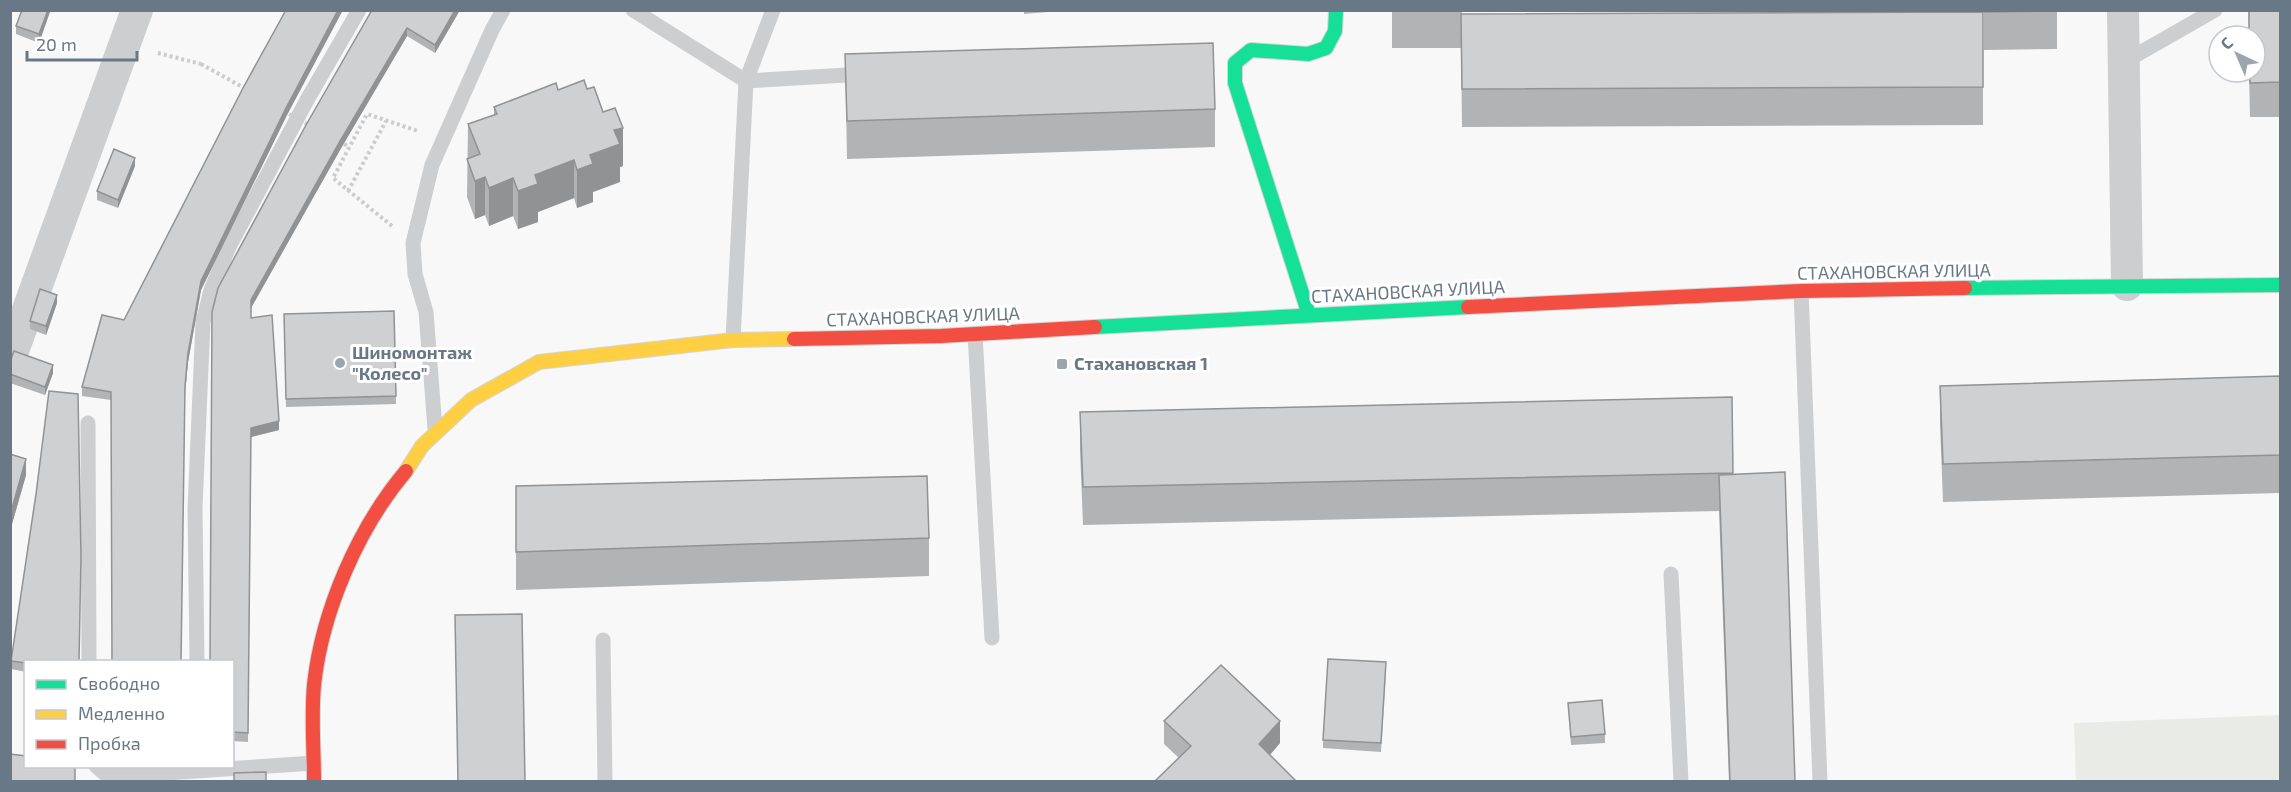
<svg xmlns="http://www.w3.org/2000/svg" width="2291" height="792" viewBox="0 0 2291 792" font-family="'Exo 2',sans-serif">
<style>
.green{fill:#e8ebe6}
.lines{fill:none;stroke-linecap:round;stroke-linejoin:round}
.fast-casing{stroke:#d4d5d6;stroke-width:16}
.slow-casing{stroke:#d4d5d6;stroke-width:16}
.jam-casing{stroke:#d4d5d6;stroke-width:16}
.path{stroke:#cbcccd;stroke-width:4;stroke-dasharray:3 3;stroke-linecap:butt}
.lane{stroke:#cdcecf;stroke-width:15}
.street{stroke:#cdcecf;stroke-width:32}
.fast{stroke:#16e098;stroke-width:14}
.slow{stroke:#ffcf43;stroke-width:14}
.jam{stroke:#f24e42;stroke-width:14}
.path-bridge{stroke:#cbcccd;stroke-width:4;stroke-dasharray:3 3;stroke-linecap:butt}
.wall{fill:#b2b3b5}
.shaded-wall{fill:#919293}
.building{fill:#cfd0d2;stroke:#919293;stroke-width:1.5}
.poi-dot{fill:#9ba5ae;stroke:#fff;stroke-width:2}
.labels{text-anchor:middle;stroke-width:6;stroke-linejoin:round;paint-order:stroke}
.street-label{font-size:18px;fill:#697886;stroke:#fff}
.poi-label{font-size:18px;font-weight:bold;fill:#697886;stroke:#fff;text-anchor:start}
</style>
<rect width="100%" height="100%" fill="#f8f8f8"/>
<polygon class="green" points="2280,715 2280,781 2076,781 2074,723"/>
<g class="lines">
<defs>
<g id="fast">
<polyline points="1965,288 2280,285"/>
<polyline points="1309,315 1235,83 1235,63 1251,50 1308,54 1326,48 1335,31 1336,10"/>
<polyline points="1095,327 1468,307"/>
</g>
<polyline id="slow" points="406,471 422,446 471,400 539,362 733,340 794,339"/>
<g id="jam">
<polyline points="1468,307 1801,291 1965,288"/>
<polyline points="794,339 941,336 1095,327"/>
<path d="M314 782C314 750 311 717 314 685 322 611 358 528 406 471"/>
</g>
</defs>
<use href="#fast" class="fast-casing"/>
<use href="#slow" class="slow-casing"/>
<use href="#jam" class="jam-casing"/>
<g class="path">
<polyline points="158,53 201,64"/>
<polyline points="348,191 386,121"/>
<polyline points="392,226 333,178 367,114 418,131"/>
</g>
<g class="lane">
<polyline points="633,10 746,81 773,10"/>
<polyline points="2124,62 2215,10"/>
<polyline points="1801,291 1820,782"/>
<polyline points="975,334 992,638"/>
<polyline points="733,340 746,81 864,74"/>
<polyline points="88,423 89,662"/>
<polyline points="435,429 426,312 415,274 413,243 432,165 492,30 503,10"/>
<polyline points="1671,574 1681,782"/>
<polyline points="603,640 605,782"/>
<polyline points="197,662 195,508 203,322 211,290 229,247 307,100 359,10"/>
<polyline points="96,766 105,774 121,776 314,763"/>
</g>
<g class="street">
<polyline points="2123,10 2127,285"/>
<polyline points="10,359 137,10"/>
</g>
<use href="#fast" class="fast"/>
<use href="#slow" class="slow"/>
<use href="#jam" class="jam"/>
<g class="path-bridge">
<polyline points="201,64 246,89"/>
<polyline points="284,111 309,125"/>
<polyline points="339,141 349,147"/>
</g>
</g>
<g class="wall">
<polygon points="50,10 39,43 16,34 16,26"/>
<polygon points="372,10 460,10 435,53 407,36 340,150 251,308 251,318 279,430 251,437 248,742 232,741 232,662 212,312"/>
<polygon points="1024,10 1060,10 1060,11 1024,14"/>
<polygon points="1392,10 1462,10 1462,14 1983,12 1983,125 1462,127 1461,48 1392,48"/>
<polygon points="1984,10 2057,10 2057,49 1984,50"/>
<polygon points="2248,10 2280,10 2280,117 2250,117 2249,72 2255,72 2255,36 2249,36"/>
<polygon points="845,54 1215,109 1215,147 847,159"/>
<polygon points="587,89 623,166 620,167 620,182 593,192 593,202 577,208 574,198 538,212 538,222 518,229 513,216 489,226 485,215 475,219 467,197 468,124 494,115 494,107 558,90"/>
<polygon points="286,117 201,290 188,362 185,394 111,400 82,396 82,387 124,320"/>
<polygon points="135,166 118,208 97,200 97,191"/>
<polygon points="57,303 46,335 30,329 30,321"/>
<polygon points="394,311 396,404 286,407 284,314"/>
<polygon points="10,362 53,373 45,395 10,383"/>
<polygon points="2280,376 2280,493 1943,502 1940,424 1940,386"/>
<polygon points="1732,397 1733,474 1795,782 1729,782 1719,511 1083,525 1080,450 1080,412"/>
<polygon points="10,454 26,475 12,524 10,524"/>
<polygon points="516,486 929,538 929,576 516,590"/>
<polygon points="455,615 525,782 458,782"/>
<polygon points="11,661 26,662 26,672 11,669"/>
<polygon points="1386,671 1381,752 1323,748 1323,740"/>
<polygon points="1568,703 1605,734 1605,743 1571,745"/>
<polygon points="1164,721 1280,743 1270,755 1179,758 1164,744"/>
</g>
<g class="shaded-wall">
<polygon points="48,10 50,10 50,12 39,43 39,34"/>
<polygon points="338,10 343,10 286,117 201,290 188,362 185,394 188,353 201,281 286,108"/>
<polygon points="455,10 460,10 435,53 435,45"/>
<polygon points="407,28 407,36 340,150 251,308 251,300 340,141"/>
<polygon points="623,128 623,166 620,167 620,182 593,192 593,202 577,208 577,170 590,155 614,130"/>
<polygon points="135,158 135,166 118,208 118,200"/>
<polygon points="574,160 574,198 538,212 538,222 518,229 518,191 535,175"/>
<polygon points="485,177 485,215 475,219 475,181"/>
<polygon points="513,178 513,216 489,226 489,188"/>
<polygon points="57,295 57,303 46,335 46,326"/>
<polygon points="53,365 53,373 45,395 45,387"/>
<polygon points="279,421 279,430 251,437 248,742 251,428"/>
<polygon points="26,459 26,475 12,524 12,508"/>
<polygon points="1280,721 1280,743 1259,767 1259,744"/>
</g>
<g class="building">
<polygon points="22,10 48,10 39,34 16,26"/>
<polygon points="286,10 338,10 286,108 201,281 188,353 185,386 181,662 112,662 111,392 82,387 102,315 124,320 243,88"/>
<polygon points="372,10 455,10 435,45 407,28 340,141 251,300 251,318 272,315 279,421 251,428 248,733 232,732 232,662 210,662 212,312 218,288 306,125"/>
<polygon points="1984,10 2057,10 2057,11 1984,12"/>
<polygon points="2249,10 2280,10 2280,82 2250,83 2250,72 2255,72 2255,36 2249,36"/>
<polygon points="1983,12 1983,87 1462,89 1461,14"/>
<polygon points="1213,43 1215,109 847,121 845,54"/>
<polygon points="584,80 587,89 594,87 603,112 615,108 623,128 614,130 620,144 590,155 593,164 577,170 574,160 535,175 538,184 518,191 513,178 489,188 485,177 475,181 467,159 480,154 468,124 497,114 494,107 556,83 558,90"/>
<polygon points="114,149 135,158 118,200 97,191"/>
<polygon points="40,289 57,295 46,326 30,321"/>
<polygon points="394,311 396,396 286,399 284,314"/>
<polygon points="14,351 53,365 45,387 10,374 10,362"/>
<polygon points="2280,376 2280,455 1943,464 1940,386"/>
<polygon points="49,391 78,394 81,557 79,662 26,662 26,663 11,661 36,494"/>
<polygon points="1732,397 1733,473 1083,487 1080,412"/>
<polygon points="10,454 26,459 12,508 10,507"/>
<polygon points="1785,472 1795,782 1730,782 1719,475"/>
<polygon points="927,476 929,538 516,552 516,486"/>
<polygon points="522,614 525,782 458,782 455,615"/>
<polygon points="1328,659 1386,662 1381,743 1323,740"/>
<polygon points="1221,665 1280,721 1259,744 1297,782 1154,782 1191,746 1164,721"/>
<polygon points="1602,700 1605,734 1571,737 1568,703"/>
<polygon points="10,754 26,756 26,766 75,766 75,782 10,782"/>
<polygon points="266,772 266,782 234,782 234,773"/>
</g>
<g class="poi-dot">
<circle cx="340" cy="363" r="6"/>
<rect x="1056" y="358" width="12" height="12" rx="3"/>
</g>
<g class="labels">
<g class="street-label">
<text transform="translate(1894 272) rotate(-1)" y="6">СТАХАНОВСКАЯ УЛИЦА</text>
<text transform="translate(1408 292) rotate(-3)" y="6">СТАХАНОВСКАЯ УЛИЦА</text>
<text transform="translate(923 317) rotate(-2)" y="6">СТАХАНОВСКАЯ УЛИЦА</text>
</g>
<g class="poi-label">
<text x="352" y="359">Шиномонтаж<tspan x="352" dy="21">"Колесо"</tspan></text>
<text x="1074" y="370">Стахановская 1</text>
</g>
</g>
<rect width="2291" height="792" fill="none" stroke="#697886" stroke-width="24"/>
<rect x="24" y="660" width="210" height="108" fill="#ffffff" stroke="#c3c9cf" stroke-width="1.5"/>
<rect x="36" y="680" width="30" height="9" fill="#16e098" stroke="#c3c9cf" stroke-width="1.5"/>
<text x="78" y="690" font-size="18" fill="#697886">Свободно</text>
<rect x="36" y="710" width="30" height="9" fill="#ffcf43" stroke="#c3c9cf" stroke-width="1.5"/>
<text x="78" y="720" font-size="18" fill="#697886">Медленно</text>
<rect x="36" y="740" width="30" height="9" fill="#f24e42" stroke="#c3c9cf" stroke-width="1.5"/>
<text x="78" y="750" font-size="18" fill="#697886">Пробка</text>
<g transform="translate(2237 54) rotate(316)"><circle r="28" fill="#ffffff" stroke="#c3c9cf" stroke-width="1.5"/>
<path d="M0-4.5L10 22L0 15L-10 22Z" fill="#9ba5ae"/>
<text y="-9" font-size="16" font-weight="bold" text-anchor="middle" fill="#697886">С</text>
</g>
<path d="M27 51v9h110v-9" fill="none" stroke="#697886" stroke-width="3"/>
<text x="36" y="51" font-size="18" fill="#697886" stroke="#ffffff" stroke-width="4.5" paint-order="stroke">20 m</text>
</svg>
